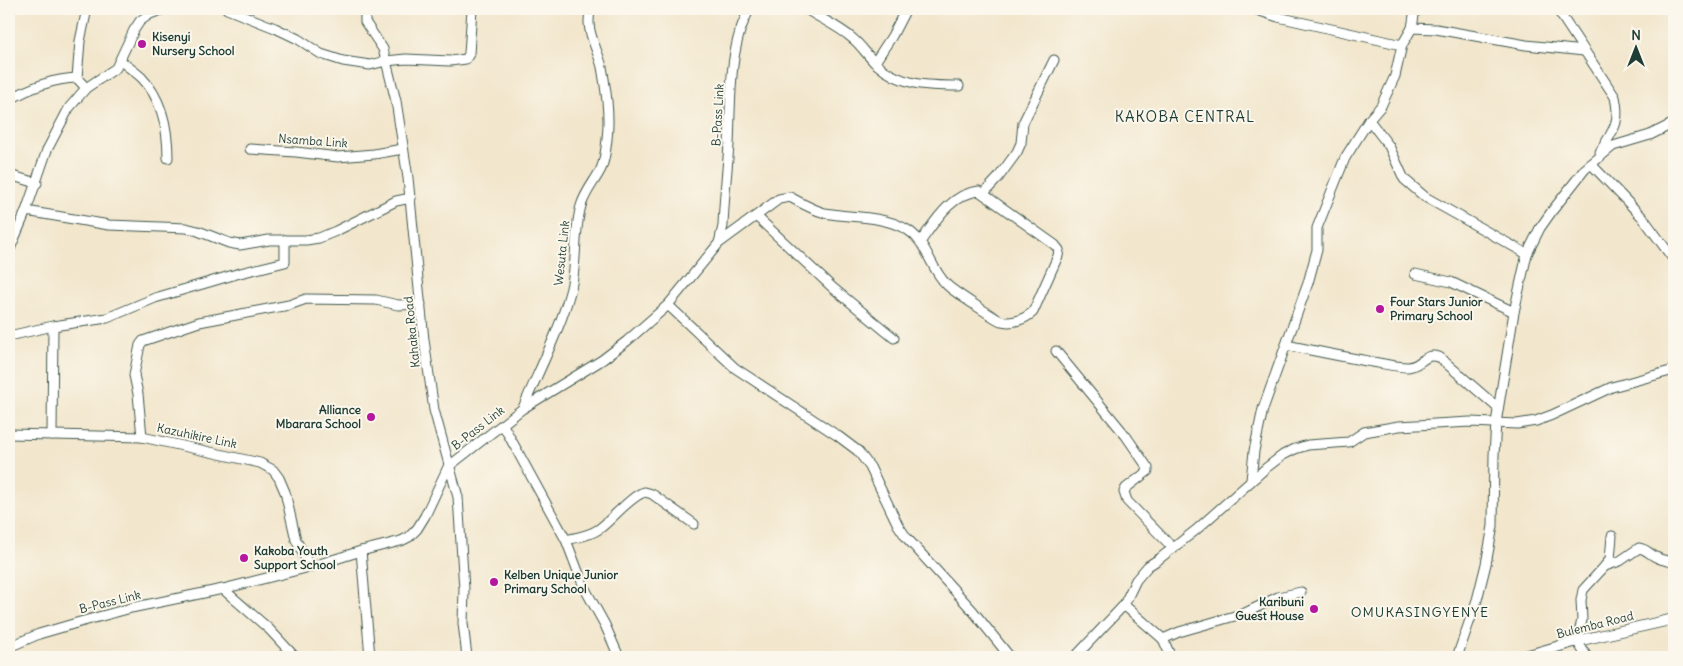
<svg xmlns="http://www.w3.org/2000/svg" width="1683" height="666" viewBox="0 0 1683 666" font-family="Delius,sans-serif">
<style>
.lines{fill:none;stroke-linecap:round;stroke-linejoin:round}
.minor-casing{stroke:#3f564b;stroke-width:11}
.major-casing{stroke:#3f564b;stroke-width:12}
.minor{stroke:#fff;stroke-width:9}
.major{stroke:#fff;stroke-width:10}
.poi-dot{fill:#b5179e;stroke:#fbf7ec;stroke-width:2}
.labels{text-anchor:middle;stroke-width:4;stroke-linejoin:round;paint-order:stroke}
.poi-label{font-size:12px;font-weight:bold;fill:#1f3d34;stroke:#fbf7ec;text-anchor:start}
.street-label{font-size:12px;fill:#1f3d34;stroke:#fbf7ec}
.neighbourhood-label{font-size:14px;letter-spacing:1px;fill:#1f3d34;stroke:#fbf7ec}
.quarter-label{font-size:15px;letter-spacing:1px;fill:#1f3d34;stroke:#fbf7ec}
</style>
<rect width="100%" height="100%" fill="#fbf7ec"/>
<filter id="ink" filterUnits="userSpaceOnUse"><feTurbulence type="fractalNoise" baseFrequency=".02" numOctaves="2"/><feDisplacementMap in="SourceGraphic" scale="10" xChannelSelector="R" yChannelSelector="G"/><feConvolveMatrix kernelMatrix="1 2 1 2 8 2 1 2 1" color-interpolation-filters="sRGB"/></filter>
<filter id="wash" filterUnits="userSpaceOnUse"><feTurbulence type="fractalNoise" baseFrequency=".0096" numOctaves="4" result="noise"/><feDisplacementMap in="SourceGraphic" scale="20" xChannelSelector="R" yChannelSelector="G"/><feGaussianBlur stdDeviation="1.12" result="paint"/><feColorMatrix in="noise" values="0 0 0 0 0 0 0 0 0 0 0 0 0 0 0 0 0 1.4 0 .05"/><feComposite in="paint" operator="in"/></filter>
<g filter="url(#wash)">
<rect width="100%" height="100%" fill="#f2e6cc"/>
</g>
<g filter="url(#ink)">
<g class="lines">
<defs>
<g id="minor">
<polyline points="227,9 275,28 298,39 321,54 343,61 370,65 386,61 406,59 450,61 466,59 469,54 472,9"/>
<polyline points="365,9 365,22 383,49 396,101 408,178 424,340 434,410 458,497 464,589 463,623 467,657"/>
<path d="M806 9C821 19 838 26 852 38 861 45 867 55 875 63 901 86 927 86 959 86"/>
<polyline points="1254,9 1278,17 1402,45 1412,28 1436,29 1526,45 1584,51"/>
<path d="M1557 9 1615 97C1621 124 1613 130 1600 152"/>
<polyline points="1412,28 1415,9"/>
<path d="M121 61C128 67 136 72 142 78 162 99 168 130 168 158"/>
<polyline points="875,62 892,36 906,9"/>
<polyline points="77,78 80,41 87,9"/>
<path d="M9 100C31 87 52 79 77 78L86 88"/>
<polyline points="1369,120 1389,146 1404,179 1425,197 1527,254"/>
<polyline points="250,149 296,152 338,157 374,154 403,149"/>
<polyline points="1591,164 1643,218 1674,260"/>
<polyline points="9,175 37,183"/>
<polyline points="984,193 998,178 1017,152 1021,143 1023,123 1054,60"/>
<polyline points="26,211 109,225 186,228 198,231 229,243 240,245 269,240 306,240 319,238 336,231 396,201 411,198"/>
<polyline points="756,216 833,288 894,338"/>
<path d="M719 243 779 199 790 197C801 203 813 210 825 213 850 218 880 215 904 228 927 239 929 268 947 285 953 291 994 318 1001 321 1013 324 1025 319 1033 312L1058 256 1059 250 1055 245 979 191C951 194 936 220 921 241"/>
<polyline points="9,251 26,211 47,150 69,108 86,88 116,68 134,30 140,21 150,14 164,9"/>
<polyline points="1415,274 1451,282 1514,312"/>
<polyline points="668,305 735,368 838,436 858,451 870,467 898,525 906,537 973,611 1010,657"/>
<polyline points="9,336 53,326 107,318 155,298 240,273 285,262 285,240"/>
<path d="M1286 345C1315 351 1344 357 1373 362 1385 364 1397 367 1408 367 1422 366 1424 352 1439 357L1498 408"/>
<polyline points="1056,351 1126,436 1148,468 1148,471 1126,488 1124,492 1127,501 1173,548"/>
<path d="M523 408C538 372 560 330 570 292 578 264 573 234 581 206 585 192 595 181 601 169 605 160 606 149 607 139 610 115 606 90 602 67 597 47 584 29 591 9"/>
<polyline points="503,425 566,540 584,587 605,625 619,657"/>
<polyline points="9,434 142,437 260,463 273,470 279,478 285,492 296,540 310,567"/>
<polyline points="52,435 53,326"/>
<polyline points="142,437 138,394 134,375 140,345 143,341 199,322 289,305 306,299 376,300 398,305 421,304"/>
<polyline points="1251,480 1254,451 1263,409 1308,283 1317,250 1317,228 1345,158 1369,120 1381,106 1395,76 1402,45"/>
<path d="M566 540C578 537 589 536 599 529 612 520 631 495 645 492L652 494 694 524"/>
<polyline points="361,551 370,657"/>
<path d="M1605 566 1620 561 1639 548C1647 549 1650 555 1658 558 1663 561 1669 560 1674 563"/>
<polyline points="223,589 269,629 295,657"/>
<polyline points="1124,605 1163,639 1171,657"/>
<polyline points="1163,639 1179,632 1245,613 1278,597 1301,592"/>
<path d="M9 647 39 634 80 622 131 608 223 589 310 567 361 551 401 541 409 537 417 529 425 516 448 467 522 409 602 360 627 341 668 305 719 243 723 226C724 199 727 172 729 145 731 103 728 45 750 9"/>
<polyline points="1075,657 1124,605 1136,580 1148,566 1159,559 1196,530 1266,468 1283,455 1295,449 1308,445 1349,442 1364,432 1399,426 1470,422 1517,424 1536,421 1552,415 1612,387 1674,370"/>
<polyline points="1457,657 1477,600 1486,564 1493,526 1494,455 1496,423 1514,312 1527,254 1540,228 1552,211 1585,169 1613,146 1650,135 1674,123"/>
<polyline points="1587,657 1577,641 1582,620 1581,600 1583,590 1605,566 1610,559 1612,536"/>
</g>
<polyline id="major" points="1522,657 1577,641 1674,619"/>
</defs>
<use href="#minor" class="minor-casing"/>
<use href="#major" class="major-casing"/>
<use href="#minor" class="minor"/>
<use href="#major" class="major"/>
</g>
</g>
<g class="poi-dot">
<circle cx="142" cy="44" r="5"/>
<circle cx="1380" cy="309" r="5"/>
<circle cx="371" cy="417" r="5"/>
<circle cx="244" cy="558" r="5"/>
<circle cx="494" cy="582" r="5"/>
<circle cx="1314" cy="609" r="5"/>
</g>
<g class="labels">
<g class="poi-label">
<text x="152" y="41">Kisenyi<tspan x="152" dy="14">Nursery School</tspan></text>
<text x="1390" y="306">Four Stars Junior<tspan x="1390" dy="14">Primary School</tspan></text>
<text x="361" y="414" text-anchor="end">Alliance<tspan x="361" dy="14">Mbarara School</tspan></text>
<text x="254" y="555">Kakoba Youth<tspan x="254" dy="14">Support School</tspan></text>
<text x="504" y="579">Kelben Unique Junior<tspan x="504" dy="14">Primary School</tspan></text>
<text x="1304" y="606" text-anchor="end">Karibuni<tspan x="1304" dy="14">Guest House</tspan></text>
</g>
<g class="street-label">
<text transform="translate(718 115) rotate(-87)" y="4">B-Pass Link</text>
<text transform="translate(313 141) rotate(4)" y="4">Nsamba Link</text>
<text transform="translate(562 253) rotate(-84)" y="4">Wesuta Link</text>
<text transform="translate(412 332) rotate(-96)" y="4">Kahaka Road</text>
<text transform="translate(478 428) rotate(-38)" y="4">B-Pass Link</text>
<text transform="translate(197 436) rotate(12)" y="4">Kazuhikire Link</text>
<text transform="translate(110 602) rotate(-14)" y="4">B-Pass Link</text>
<text transform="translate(1595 625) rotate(-14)" y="4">Bulemba Road</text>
</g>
<g class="neighbourhood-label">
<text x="1420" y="617">OMUKASINGYENYE</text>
</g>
<g class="quarter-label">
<text x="1185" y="122">KAKOBA CENTRAL</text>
</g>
</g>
<rect width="1683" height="666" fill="none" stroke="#fbf7ec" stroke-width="30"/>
<g transform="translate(1636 48)" stroke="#fbf7ec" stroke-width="4" paint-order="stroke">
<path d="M0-4L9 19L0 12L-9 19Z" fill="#1f3d34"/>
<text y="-8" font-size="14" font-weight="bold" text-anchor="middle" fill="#1f3d34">N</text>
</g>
</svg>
